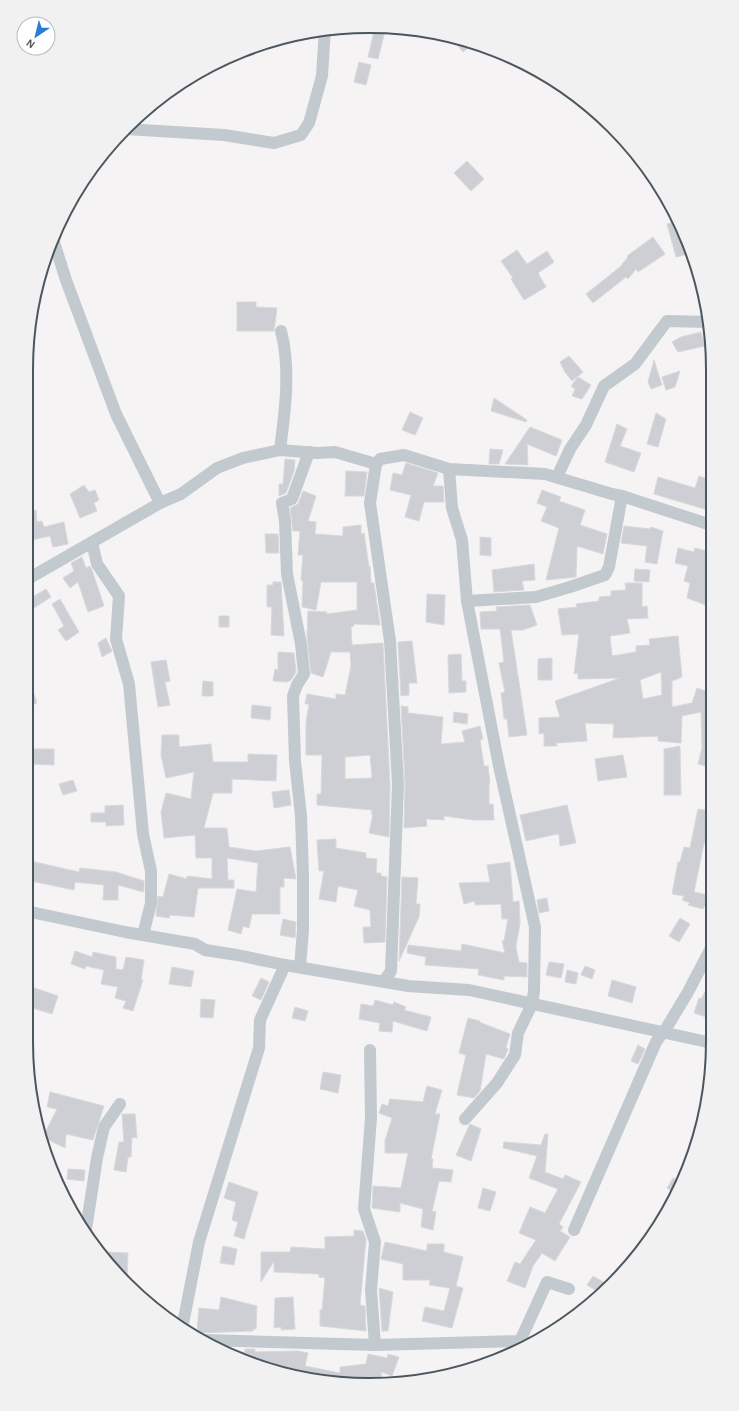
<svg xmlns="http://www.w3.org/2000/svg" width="739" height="1411" viewBox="0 0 739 1411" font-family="'Alegreya Sans',sans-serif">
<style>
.building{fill:#cdcfd4;stroke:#d7d9dd;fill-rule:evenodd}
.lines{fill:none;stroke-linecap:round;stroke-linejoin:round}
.minor{stroke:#c2cad0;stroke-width:12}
.rim{fill:none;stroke:#4b565f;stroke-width:2}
</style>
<rect width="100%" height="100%" fill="#f5f3f3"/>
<g class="building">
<polygon points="372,27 386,27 378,59 368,57 373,36"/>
<polygon points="450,36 459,38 474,44 463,52"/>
<polygon points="359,62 371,65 366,85 354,82"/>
<polygon points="467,161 484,179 471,191 454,173"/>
<polygon points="677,221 683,232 689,254 676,257 667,224"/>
<polygon points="653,237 665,254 638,272 636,269 628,279 626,277 593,303 586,294 620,267 628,257 627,256"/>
<polygon points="517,250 527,264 547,251 554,262 538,273 546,287 524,300 511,279 513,278 501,261"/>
<polygon points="237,302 256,302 256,307 277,308 274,331 237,331"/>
<polygon points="701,332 705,346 678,352 672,342 681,337"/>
<polygon points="569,356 583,372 572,381 565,372 560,362"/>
<polygon points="654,360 662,385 651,389 648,382"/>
<polygon points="680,371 675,387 666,390 662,377"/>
<polygon points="578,377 591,385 582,399 572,396 575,389 571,386"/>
<polygon points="494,398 527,420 526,422 491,411"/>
<polygon points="410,412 423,418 415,435 402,430"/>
<polygon points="656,413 666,419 658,447 647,444"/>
<polygon points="617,424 627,429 620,446 641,453 634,472 605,462"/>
<polygon points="530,427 562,440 556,456 527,444 528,465 505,464"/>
<polygon points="490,449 503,450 499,464 489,464"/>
<polygon points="285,459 295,460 294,471 286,493 279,496 279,484 283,484"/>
<polygon points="406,463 438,473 433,486 443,486 444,502 424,502 419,521 405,517 411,495 390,490 393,473 402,475"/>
<polygon points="346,471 367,472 364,496 345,496"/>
<polygon points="699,476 710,480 711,511 654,494 658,477 695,488"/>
<polygon points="84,485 89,492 95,490 99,500 94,503 97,511 80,518 70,494"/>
<polygon points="542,490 561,497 559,501 585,510 580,525 607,534 603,554 577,546 576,577 546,580 559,528 541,521 547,507 537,503"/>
<path d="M303 491 316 496 308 521 316 522 315 534 343 536V527L361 525V534L364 533 369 567 370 566 371 583H374L380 625 354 624V626L351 627 352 645 383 643 390 784 389 837 369 833 373 814H371L372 810 317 805V794H321L322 755H306V723L309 704H305L307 694 336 699V694L345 695 351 666 350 652H331L323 677 311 673 307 636 308 611 327 612 326 614 357 610V582H321L316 610 302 607 303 581 301 580 303 555H298L300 531H293L290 508 298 504ZM370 755 372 778 345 779V757Z"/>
<polygon points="36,510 37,522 42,521 44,527 64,522 68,544 53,547 50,536 27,541 27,511"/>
<polygon points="624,526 650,529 651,527 663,531 657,564 645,562 647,546 621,543"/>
<polygon points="265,534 278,534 279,553 266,553"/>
<polygon points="480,537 491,538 491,556 480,555"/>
<polygon points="678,548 694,552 695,548 711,552 711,607 687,598 690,583 684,581 688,566 675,563"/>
<polygon points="82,557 86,568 90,566 92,570 104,606 88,612 78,582 70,588 63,578 74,571 71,563"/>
<polygon points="534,564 535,580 522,581 524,590 494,592 492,570"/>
<polygon points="635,569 650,570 649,582 634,581"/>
<polygon points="273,582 281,582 284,636 271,635 272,607 267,607 267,585 273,585"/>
<path d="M625 583H642V607L647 606 648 618 627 619 630 633 610 636 612 656 636 652V646L650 645 649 639 678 636 682 677 672 681V707L692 703 697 688 711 693V768L698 764 702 748 701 712 682 716 681 743 658 741V736L613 738 614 724 585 723 587 741 556 743 557 746H544V733L539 734V718L560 717 555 701 620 678 578 679V673L574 674 579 634 562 635 558 609 577 607 576 604 599 601V597L611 596V591L626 590ZM661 672 662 695 643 699 640 680Z"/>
<polygon points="46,589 51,597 26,613 26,601"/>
<polygon points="427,594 445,595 444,625 426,622"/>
<polygon points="60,599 79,632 66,641 58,630 64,626 52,604"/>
<polygon points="530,605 537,625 523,630 511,630 527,735 509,737 507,719 504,719 501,693 505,692 499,663 504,662 500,629 481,629 480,612 497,611 496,607"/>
<rect x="219" y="616" width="10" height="11"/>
<polygon points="106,638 112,651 102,657 98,643"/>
<polygon points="412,641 417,683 409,683 409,695 401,696 398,642"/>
<polygon points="278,652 294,653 296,672 291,680 287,682 273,681 275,669 278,670"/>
<polygon points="461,654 462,681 466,681 466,692 449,693 448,655"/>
<polygon points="552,658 552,680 538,680 538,659"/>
<polygon points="166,660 170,681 165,682 170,705 158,707 151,662"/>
<polygon points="203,681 213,682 213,696 202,696"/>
<polygon points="34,694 37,703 26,707 26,696"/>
<polygon points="252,705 271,707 270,720 251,718"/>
<polygon points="401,706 408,707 408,713 443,717 441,744 465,742 462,731 480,726 483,739 480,740 484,766 488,766 490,783 489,784 489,804 493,804 494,820 474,820 444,816 444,820 426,819 427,826 404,828 405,784"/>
<polygon points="454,712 468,714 467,724 453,722"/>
<polygon points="162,735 179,735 179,747 211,744 213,762 248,762 248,754 277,755 276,781 232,779 232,793 213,793 204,828 227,828 229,847 256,851 290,847 296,879 284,878 284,887 280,887 280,914 252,914 249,928 243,926 241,934 228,930 237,889 256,892 258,863 227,858 228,880 234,880 234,888 198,888 194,917 170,915 169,918 156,916 158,896 163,897 169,874 187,879 187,876 212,879 212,858 196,858 195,835 164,838 161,812 166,793 191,799 194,772 166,778 161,755"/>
<polygon points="680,746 681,795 664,795 664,749"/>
<polygon points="27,749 54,749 54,765 27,764"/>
<polygon points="623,755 627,777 598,781 595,759"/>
<polygon points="73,780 77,791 63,795 59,784"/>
<polygon points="289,790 291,805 274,808 272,792"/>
<polygon points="123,805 124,825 106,826 106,822 91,822 91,813 105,813 105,806"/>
<polygon points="567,805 576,843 560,846 559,835 557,834 526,841 520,815"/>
<polygon points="698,809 712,811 712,844 704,843 694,892 712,896 712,908 704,906 703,909 688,905 690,903 682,900 684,896 672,894 678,862 680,862 684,847 690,848"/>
<polygon points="336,839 336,848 366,853 366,858 377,859 376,873 381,873 381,876 387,877 385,942 364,943 363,927 371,927 370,910 354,906 358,890 338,886 336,902 319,899 324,871 319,871 317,840"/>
<polygon points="26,860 79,872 80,868 116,872 144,881 144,889 143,892 118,885 118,900 103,900 104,885 75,882 74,890 26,880"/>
<polygon points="510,862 513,902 519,901 520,923 516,947 519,962 527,963 527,977 504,976 504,980 478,975 479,969 425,965 426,957 407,953 408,945 461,951 462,944 505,953 502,941 504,941 508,919 502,919 501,904 475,905 475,901 464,904 459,883 490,882 487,865"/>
<polygon points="402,877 418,878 416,904 420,904 419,917 399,961"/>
<polygon points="547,898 549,911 539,913 537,900"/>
<polygon points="680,918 690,924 679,942 669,936"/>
<polygon points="283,919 296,922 295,938 280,935"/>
<polygon points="75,951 92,957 93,952 116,957 116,969 123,970 126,957 144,960 141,980 143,980 133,1011 123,1008 126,1001 115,998 118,987 101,984 104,970 86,966 85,969 71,964"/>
<polygon points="549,962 564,964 561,978 546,975"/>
<polygon points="585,966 595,970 592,979 581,975"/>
<polygon points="172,967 194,971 191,987 169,984"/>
<polygon points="567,970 578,973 576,984 565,982"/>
<polygon points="261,978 269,982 261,1000 252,996"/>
<polygon points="712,979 712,1019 694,1013 699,998 701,999"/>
<polygon points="612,980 636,987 632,1003 608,996"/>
<polygon points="26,985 58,996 52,1014 26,1006"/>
<polygon points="201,999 215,1000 213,1018 200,1017"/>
<polygon points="375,1000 393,1005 394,1002 406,1007 404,1010 431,1017 427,1031 393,1021 392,1032 379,1031 380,1023 359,1019 361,1004 373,1006"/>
<polygon points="295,1007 308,1011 305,1021 292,1018"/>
<polygon points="468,1018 480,1021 479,1022 510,1034 506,1047 508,1049 504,1059 486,1054 480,1091 474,1098 457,1095 466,1055 459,1053"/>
<polygon points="638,1045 645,1049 638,1064 631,1061"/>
<polygon points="323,1072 341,1075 338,1093 320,1089"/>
<polygon points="427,1086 442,1090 435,1114 440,1114 431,1159 433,1159 432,1168 453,1170 451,1182 439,1181 432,1211 436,1212 433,1230 421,1227 423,1209 400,1203 400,1212 372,1208 373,1186 401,1188 408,1153 385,1153 385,1141 392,1118 379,1113 382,1104 388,1106 390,1099 423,1102"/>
<polygon points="50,1092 104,1106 93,1140 66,1134 65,1148 43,1137 57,1109 47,1107"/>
<polygon points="122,1114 135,1114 137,1138 132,1137 131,1157 128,1157 126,1172 114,1170 119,1142 124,1142"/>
<polygon points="470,1124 481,1129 471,1161 456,1155"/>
<polygon points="545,1134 548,1134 545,1172 563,1179 565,1175 581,1182 559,1224 563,1227 560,1231 570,1237 555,1261 542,1253 533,1266 525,1288 507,1281 515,1262 520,1264 536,1240 519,1233 530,1207 545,1213 558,1189 529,1178 537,1156 503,1148 504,1142 541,1145"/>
<polygon points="68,1169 85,1170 84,1181 67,1179"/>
<polygon points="673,1178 681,1182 675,1193 667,1188"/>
<polygon points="229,1182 258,1192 244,1239 234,1236 238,1222 232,1220 236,1202 224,1198"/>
<polygon points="483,1188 496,1192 490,1211 478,1208"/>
<polygon points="354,1230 363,1231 366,1239 360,1305 365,1306 366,1331 320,1326 320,1310 322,1310 325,1278 319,1277 319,1274 274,1272 274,1261 261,1282 261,1252 290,1252 291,1247 325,1249 325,1237 354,1236"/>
<polygon points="385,1242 427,1251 427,1244 444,1244 444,1252 463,1257 456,1286 463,1288 452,1328 422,1321 425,1307 444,1311 450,1288 429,1285 430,1280 403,1280 403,1264 381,1259"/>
<polygon points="223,1246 237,1249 234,1265 220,1263"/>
<polygon points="107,1252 128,1253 127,1279 108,1261"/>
<polygon points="593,1276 610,1286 600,1293 587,1285"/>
<polygon points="379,1288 393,1292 388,1331 382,1331"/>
<polygon points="221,1297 257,1306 256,1329 253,1329 253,1331 197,1333 199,1308 219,1310"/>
<polygon points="293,1297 295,1329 281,1330 281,1327 274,1328 275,1298"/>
<polygon points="245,1349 255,1349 255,1352 298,1351 308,1353 305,1366 340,1373 340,1367 366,1364 368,1354 387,1358 388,1354 399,1357 392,1376 382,1372 379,1383 366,1384 366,1380 340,1383 281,1373 234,1352 245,1352"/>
</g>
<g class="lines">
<g class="minor">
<polyline points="126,129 224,135 274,143 301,135 309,123 322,76 325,29"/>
<polyline points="53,239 66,280 116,414 160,503"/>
<path d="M280 450C285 411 291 369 281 331"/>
<polyline points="449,469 452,508 462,540 467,601 499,766 535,927 534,991 532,1004 518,1033 515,1055 497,1083 465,1119"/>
<polyline points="557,477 570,449 586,425 604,386 635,364 667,321 709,322"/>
<polyline points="92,542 97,564 119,596 116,639 129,684 143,834 151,871 151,903 143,935"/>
<polyline points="26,580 160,503 181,494 217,468 243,458 280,450 317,453 335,452 376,464"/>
<polyline points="467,601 536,597 570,587 605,575 609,567 622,496"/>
<polyline points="26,911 125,932 195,944 205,950 237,955 285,965"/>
<polyline points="300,967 303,930 303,876 301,816 295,761 293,696 297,685 304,674 301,644 287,574 285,521 282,503 292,499 309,452"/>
<polyline points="384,981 391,971 398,784 390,641 370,503 376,464 380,459 404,455 449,469 545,474 612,494 622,496 711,525"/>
<polyline points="664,1032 688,992 712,946"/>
<polyline points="370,1050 371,1118 364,1209 375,1242 371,1290 375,1345"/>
<polyline points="86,1229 97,1158 104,1127 120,1104"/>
<polyline points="574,1230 656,1042 663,1032"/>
<polyline points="182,1329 199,1242 259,1048 260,1020 285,965 408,986 469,990 712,1043"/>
<polyline points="206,1340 375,1345 520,1341 547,1282 569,1289"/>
</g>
</g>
<path d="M0 0H739V1411H0ZM369 33H370A336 336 0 0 1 706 369V1042A336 336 0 0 1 370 1378H369A336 336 0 0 1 33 1042V369A336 336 0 0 1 369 33Z" fill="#f1f1f2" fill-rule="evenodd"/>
<path class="rim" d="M369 33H370A336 336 0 0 1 706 369V1042A336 336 0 0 1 370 1378H369A336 336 0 0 1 33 1042V369A336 336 0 0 1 369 33Z"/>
<g transform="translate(36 36) rotate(215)"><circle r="19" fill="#ffffff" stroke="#b7bbbf"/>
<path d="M0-3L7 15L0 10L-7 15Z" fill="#297bd8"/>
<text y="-6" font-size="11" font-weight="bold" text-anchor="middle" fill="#4b565f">N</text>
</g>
</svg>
